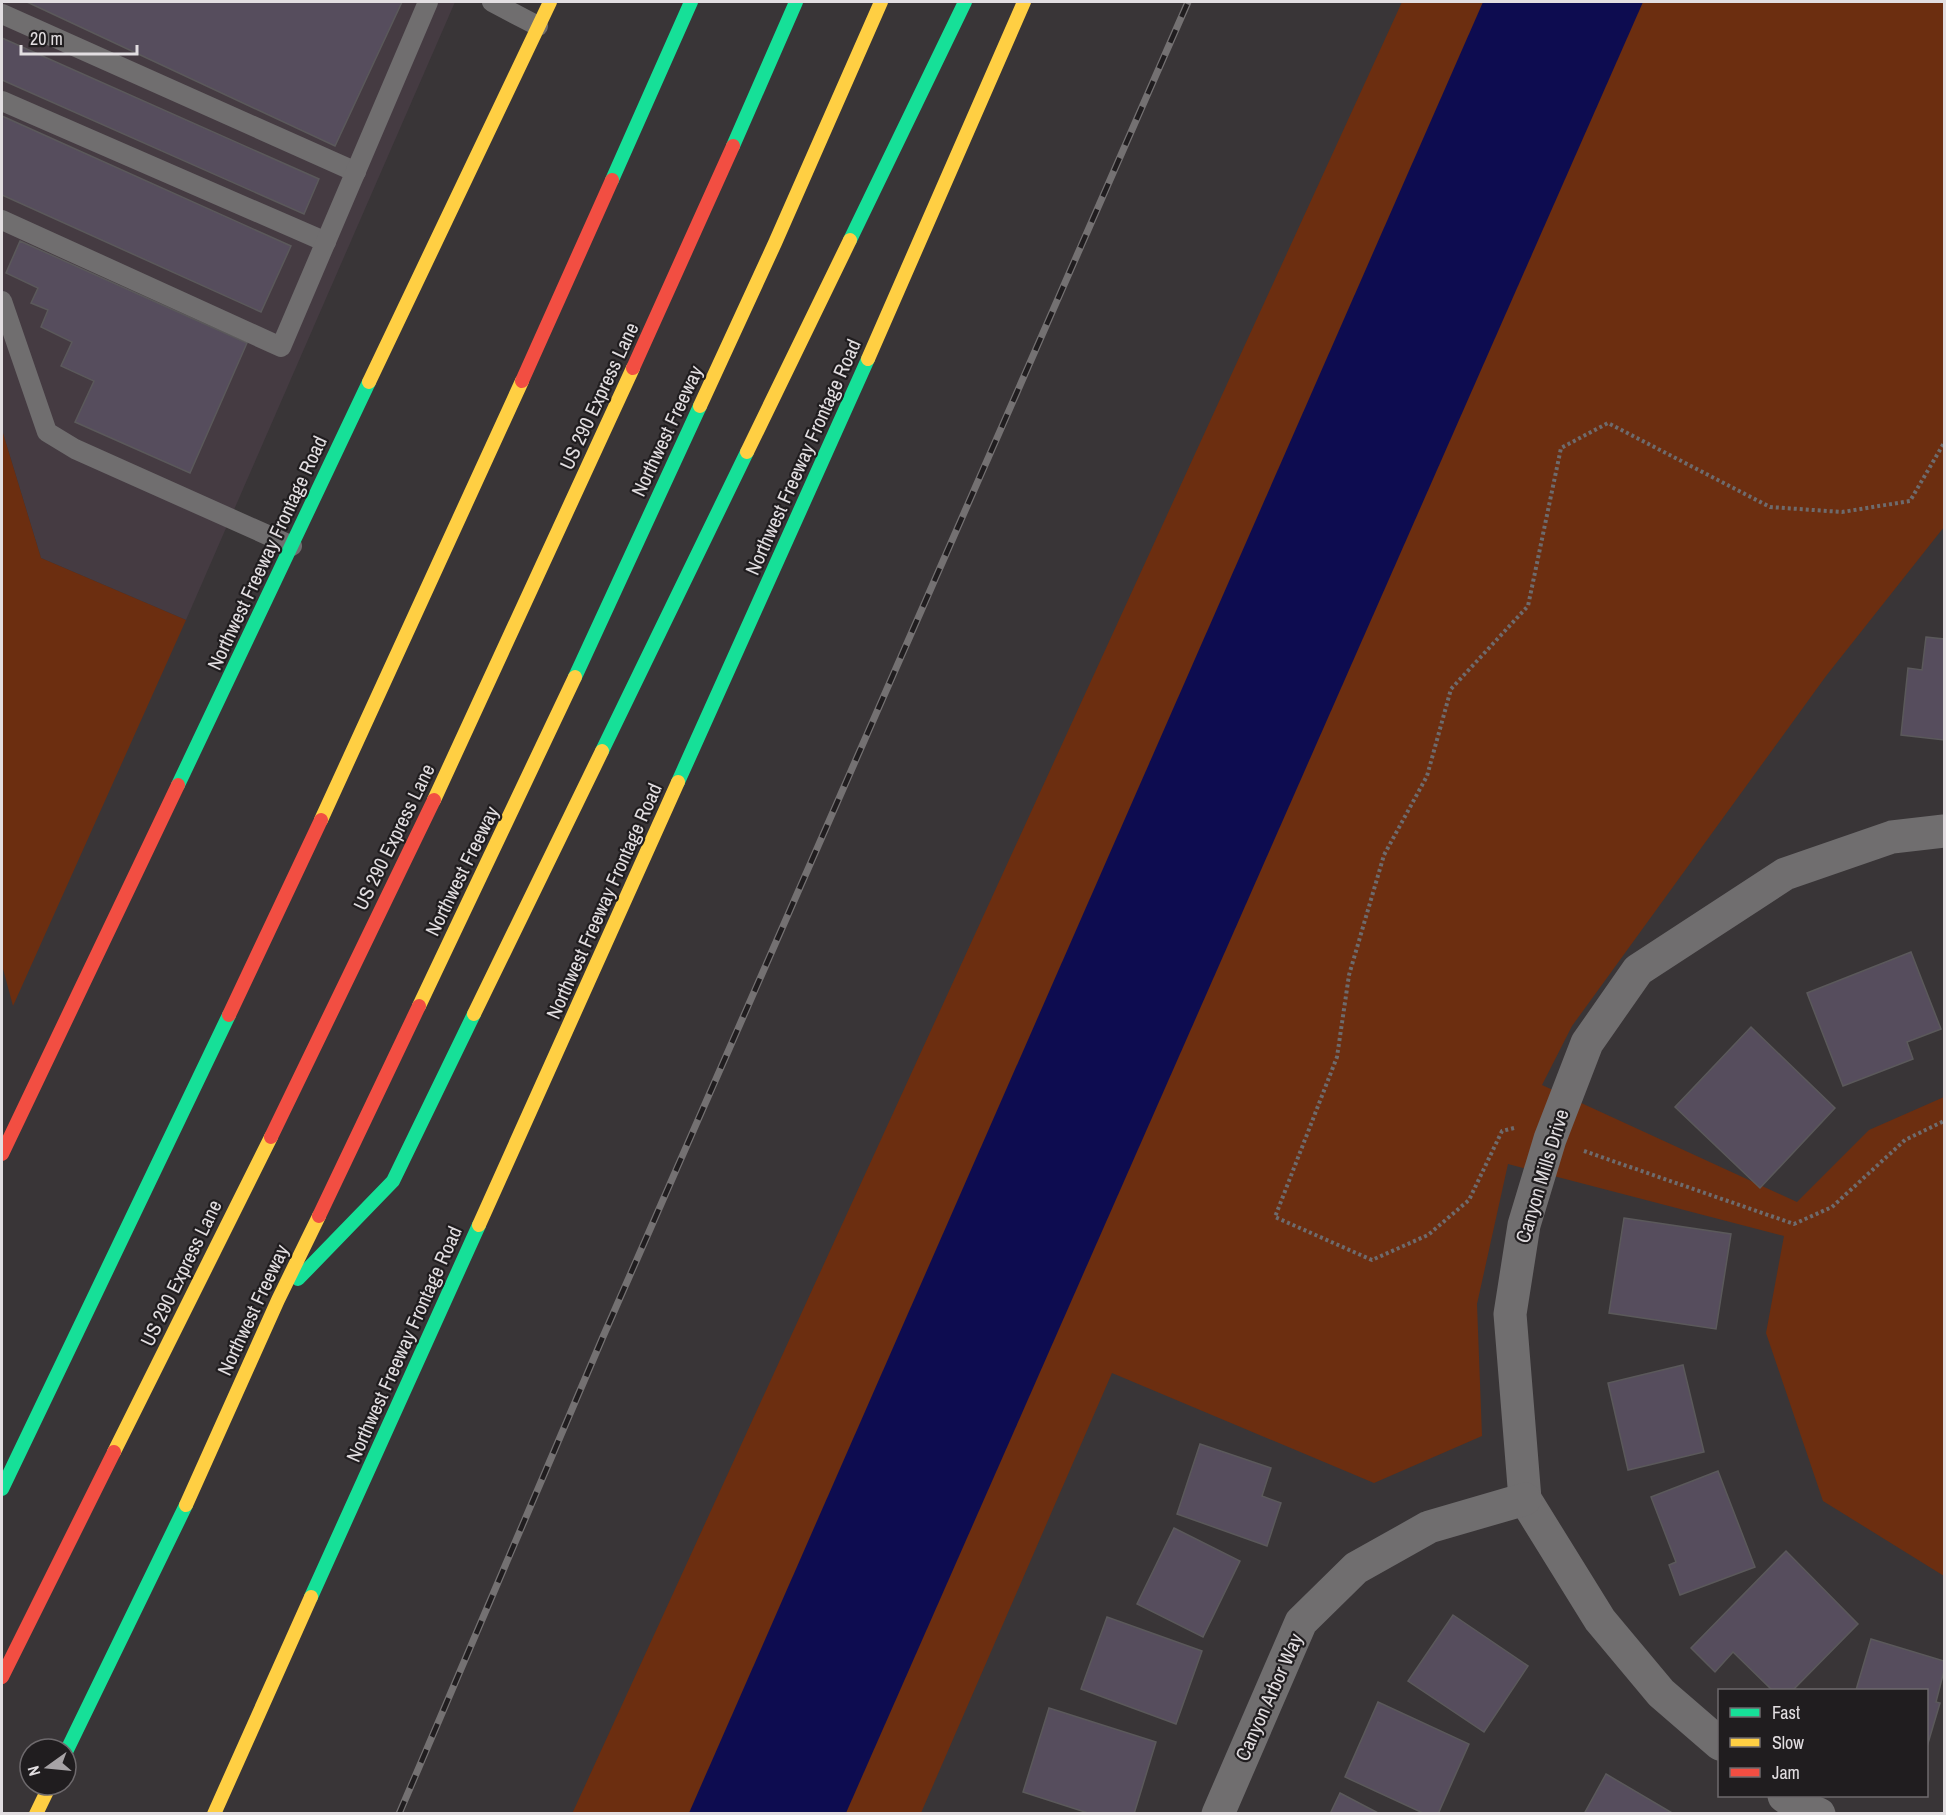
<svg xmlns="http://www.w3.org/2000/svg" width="1946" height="1815" viewBox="0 0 1946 1815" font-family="'Archivo Narrow',sans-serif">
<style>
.built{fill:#453b42}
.green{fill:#6c2e10}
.water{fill:#0d0c50}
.building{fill:#564d5d;stroke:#5b595b;stroke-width:1.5}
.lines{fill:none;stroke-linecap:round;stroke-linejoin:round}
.path{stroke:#6e6b6d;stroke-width:4;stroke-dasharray:3 3;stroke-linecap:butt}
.lane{stroke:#706e6f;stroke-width:20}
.street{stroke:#706e6f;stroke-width:33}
.fast{stroke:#16e098;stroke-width:14}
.slow{stroke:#ffcf43;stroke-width:14}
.jam{stroke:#f24e42;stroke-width:14}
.rail-casing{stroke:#747172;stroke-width:7}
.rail{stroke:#201d1f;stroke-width:4.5;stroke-dasharray:14;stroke-linecap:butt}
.labels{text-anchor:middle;stroke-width:4.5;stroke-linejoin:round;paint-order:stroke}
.street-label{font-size:20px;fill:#e2dee1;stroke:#201d1f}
</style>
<rect width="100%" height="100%" fill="#393537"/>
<polygon class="built" points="2,2 455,2 186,620 41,558 2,430"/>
<g class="green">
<polygon points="1402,2 1944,2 1944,527 1826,676 1572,1026 1542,1085 1797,1202 1869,1130 1944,1097 1944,1576 1823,1501 1766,1333 1784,1236 1508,1164 1477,1304 1482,1436 1374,1483 1112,1373 921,1813 572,1814"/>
<polygon points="2,430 41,558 186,620 13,1006 2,965"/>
</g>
<polygon class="water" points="1483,2 1643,2 846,1813 689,1813"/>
<g class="building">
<polygon points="27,2 402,2 335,146"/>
<polygon points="2,38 319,179 304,214 2,80"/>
<polygon points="2,116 291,246 261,312 2,195"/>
<polygon points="20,241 247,343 190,473 75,422 94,381 61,366 72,342 41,327 48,310 31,303 38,288 6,273"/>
<polygon points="1926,637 1944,639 1944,740 1901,735 1908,668 1922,670"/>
<polygon points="1911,952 1941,1029 1907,1042 1913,1059 1843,1086 1807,993"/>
<polygon points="1751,1027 1835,1108 1760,1188 1675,1107"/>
<polygon points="1624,1218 1731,1234 1716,1329 1609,1313"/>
<polygon points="1683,1365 1704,1452 1628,1470 1608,1383"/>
<polygon points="1200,1444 1271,1468 1262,1496 1281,1503 1267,1546 1177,1514"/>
<polygon points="1718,1471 1755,1567 1680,1595 1669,1565 1676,1562 1651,1497"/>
<polygon points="1174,1528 1240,1561 1203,1637 1137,1604"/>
<polygon points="1786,1551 1858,1624 1793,1690 1772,1690 1733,1652 1715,1672 1691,1648"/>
<polygon points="1453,1615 1528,1666 1484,1732 1408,1681"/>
<polygon points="1107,1617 1202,1651 1176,1724 1081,1689"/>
<polygon points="1871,1639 1944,1661 1944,1671 1936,1702 1940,1703 1926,1750 1926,1690 1856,1690"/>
<polygon points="1378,1702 1469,1744 1438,1814 1425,1814 1345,1777"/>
<polygon points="1049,1708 1156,1742 1134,1814 1091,1814 1023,1792"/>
<polygon points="1606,1774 1674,1814 1584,1814"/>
<polygon points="1340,1793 1380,1814 1330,1814"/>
</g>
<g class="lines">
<g class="path">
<polyline points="1514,1128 1502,1131 1469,1200 1428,1235 1372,1260 1275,1217 1337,1057 1349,975 1384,855 1427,776 1451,689 1528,606 1561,448 1608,423 1770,507 1842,512 1910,501 1944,443"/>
<polyline points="1584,1151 1794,1224 1832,1207 1905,1140 1944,1121"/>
</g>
<g class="lane">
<polyline points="492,2 538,26"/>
<polyline points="2,14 356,172"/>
<polyline points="2,101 326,242"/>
<polyline points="2,220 281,347 428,2"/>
<polyline points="2,301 47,432 75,449 292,546"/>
</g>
<g class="street">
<polyline points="1720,1744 1661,1693 1600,1620 1525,1499 1510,1314 1524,1225 1550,1139 1587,1043 1638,970 1785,874 1892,837 1944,831"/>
<polyline points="1784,1796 1796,1805 1819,1814"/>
<polyline points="1218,1814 1301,1622 1356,1568 1429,1527 1525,1499"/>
</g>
<g class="fast">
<polyline points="733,146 796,2"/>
<polyline points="612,180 691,2"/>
<polyline points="850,240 965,2"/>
<polyline points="575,677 700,406"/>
<polyline points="602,751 747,452"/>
<polyline points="678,782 868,359"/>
<polyline points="178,785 369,382"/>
<polyline points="298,1279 393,1181 474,1014"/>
<polyline points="2,1489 229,1015"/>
<polyline points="311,1597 479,1225"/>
<polyline points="66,1752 186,1505"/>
</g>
<g class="slow">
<polyline points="868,359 1024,2"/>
<polyline points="369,382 550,2"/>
<polyline points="700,406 775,243 881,2"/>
<polyline points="747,452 850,240"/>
<polyline points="434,800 633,368"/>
<polyline points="321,820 522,381"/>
<polyline points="419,1006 575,677"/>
<polyline points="474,1014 602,751"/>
<polyline points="479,1225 678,782"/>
<polyline points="114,1452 271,1137"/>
<polyline points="186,1505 278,1300 319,1216"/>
<polyline points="36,1814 50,1785"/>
<polyline points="214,1814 311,1597"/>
</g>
<g class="jam">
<polyline points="633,368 733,146"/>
<polyline points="522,381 612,180"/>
<polyline points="229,1015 321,820"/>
<polyline points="271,1137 434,800"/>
<polyline points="2,1154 178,785"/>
<polyline points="319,1216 419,1006"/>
<polyline points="2,1677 114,1452"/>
</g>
<defs>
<polyline id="rail" points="399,1814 602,1339 1188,2"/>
</defs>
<use href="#rail" class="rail-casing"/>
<use href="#rail" class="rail"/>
</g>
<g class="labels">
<g class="street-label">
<text transform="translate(599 396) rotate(-65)" y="7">US 290 Express Lane</text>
<text transform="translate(667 431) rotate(-65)" y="7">Northwest Freeway</text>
<text transform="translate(803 457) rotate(-66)" y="7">Northwest Freeway Frontage Road</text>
<text transform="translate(267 553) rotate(-65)" y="7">Northwest Freeway Frontage Road</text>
<text transform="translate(394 837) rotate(-64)" y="7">US 290 Express Lane</text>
<text transform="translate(462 871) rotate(-64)" y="7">Northwest Freeway</text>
<text transform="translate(604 901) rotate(-66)" y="7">Northwest Freeway Frontage Road</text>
<text transform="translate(1542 1176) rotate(-73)" y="7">Canyon Mills Drive</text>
<text transform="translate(181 1273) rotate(-64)" y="7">US 290 Express Lane</text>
<text transform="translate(253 1310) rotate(-65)" y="7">Northwest Freeway</text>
<text transform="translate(404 1344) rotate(-66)" y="7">Northwest Freeway Frontage Road</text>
<text transform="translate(1269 1697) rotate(-66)" y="7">Canyon Arbor Way</text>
</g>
</g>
<rect width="1946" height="1815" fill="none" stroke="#e2dee1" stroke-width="6"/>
<rect x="1718" y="1689" width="210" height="108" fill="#201d1f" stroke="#6e6a6d" stroke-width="1.5"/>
<rect x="1730" y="1708" width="30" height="9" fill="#16e098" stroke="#6e6a6d" stroke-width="1.5"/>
<text x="1772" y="1719" font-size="18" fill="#e2dee1">Fast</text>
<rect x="1730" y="1738" width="30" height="9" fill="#ffcf43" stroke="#6e6a6d" stroke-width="1.5"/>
<text x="1772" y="1749" font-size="18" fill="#e2dee1">Slow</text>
<rect x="1730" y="1768" width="30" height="9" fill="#f24e42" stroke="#6e6a6d" stroke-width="1.5"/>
<text x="1772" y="1779" font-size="18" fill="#e2dee1">Jam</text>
<g transform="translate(48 1767) rotate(255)"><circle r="28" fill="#201d1f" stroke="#6e6a6d" stroke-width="1.5"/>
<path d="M0-4.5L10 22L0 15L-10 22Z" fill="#a7a3a6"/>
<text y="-9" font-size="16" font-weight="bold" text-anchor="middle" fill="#e2dee1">N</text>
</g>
<path d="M21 45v9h116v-9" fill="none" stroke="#e2dee1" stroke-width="3"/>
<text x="30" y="45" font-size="18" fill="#e2dee1" stroke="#201d1f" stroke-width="4.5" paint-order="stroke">20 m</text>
</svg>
